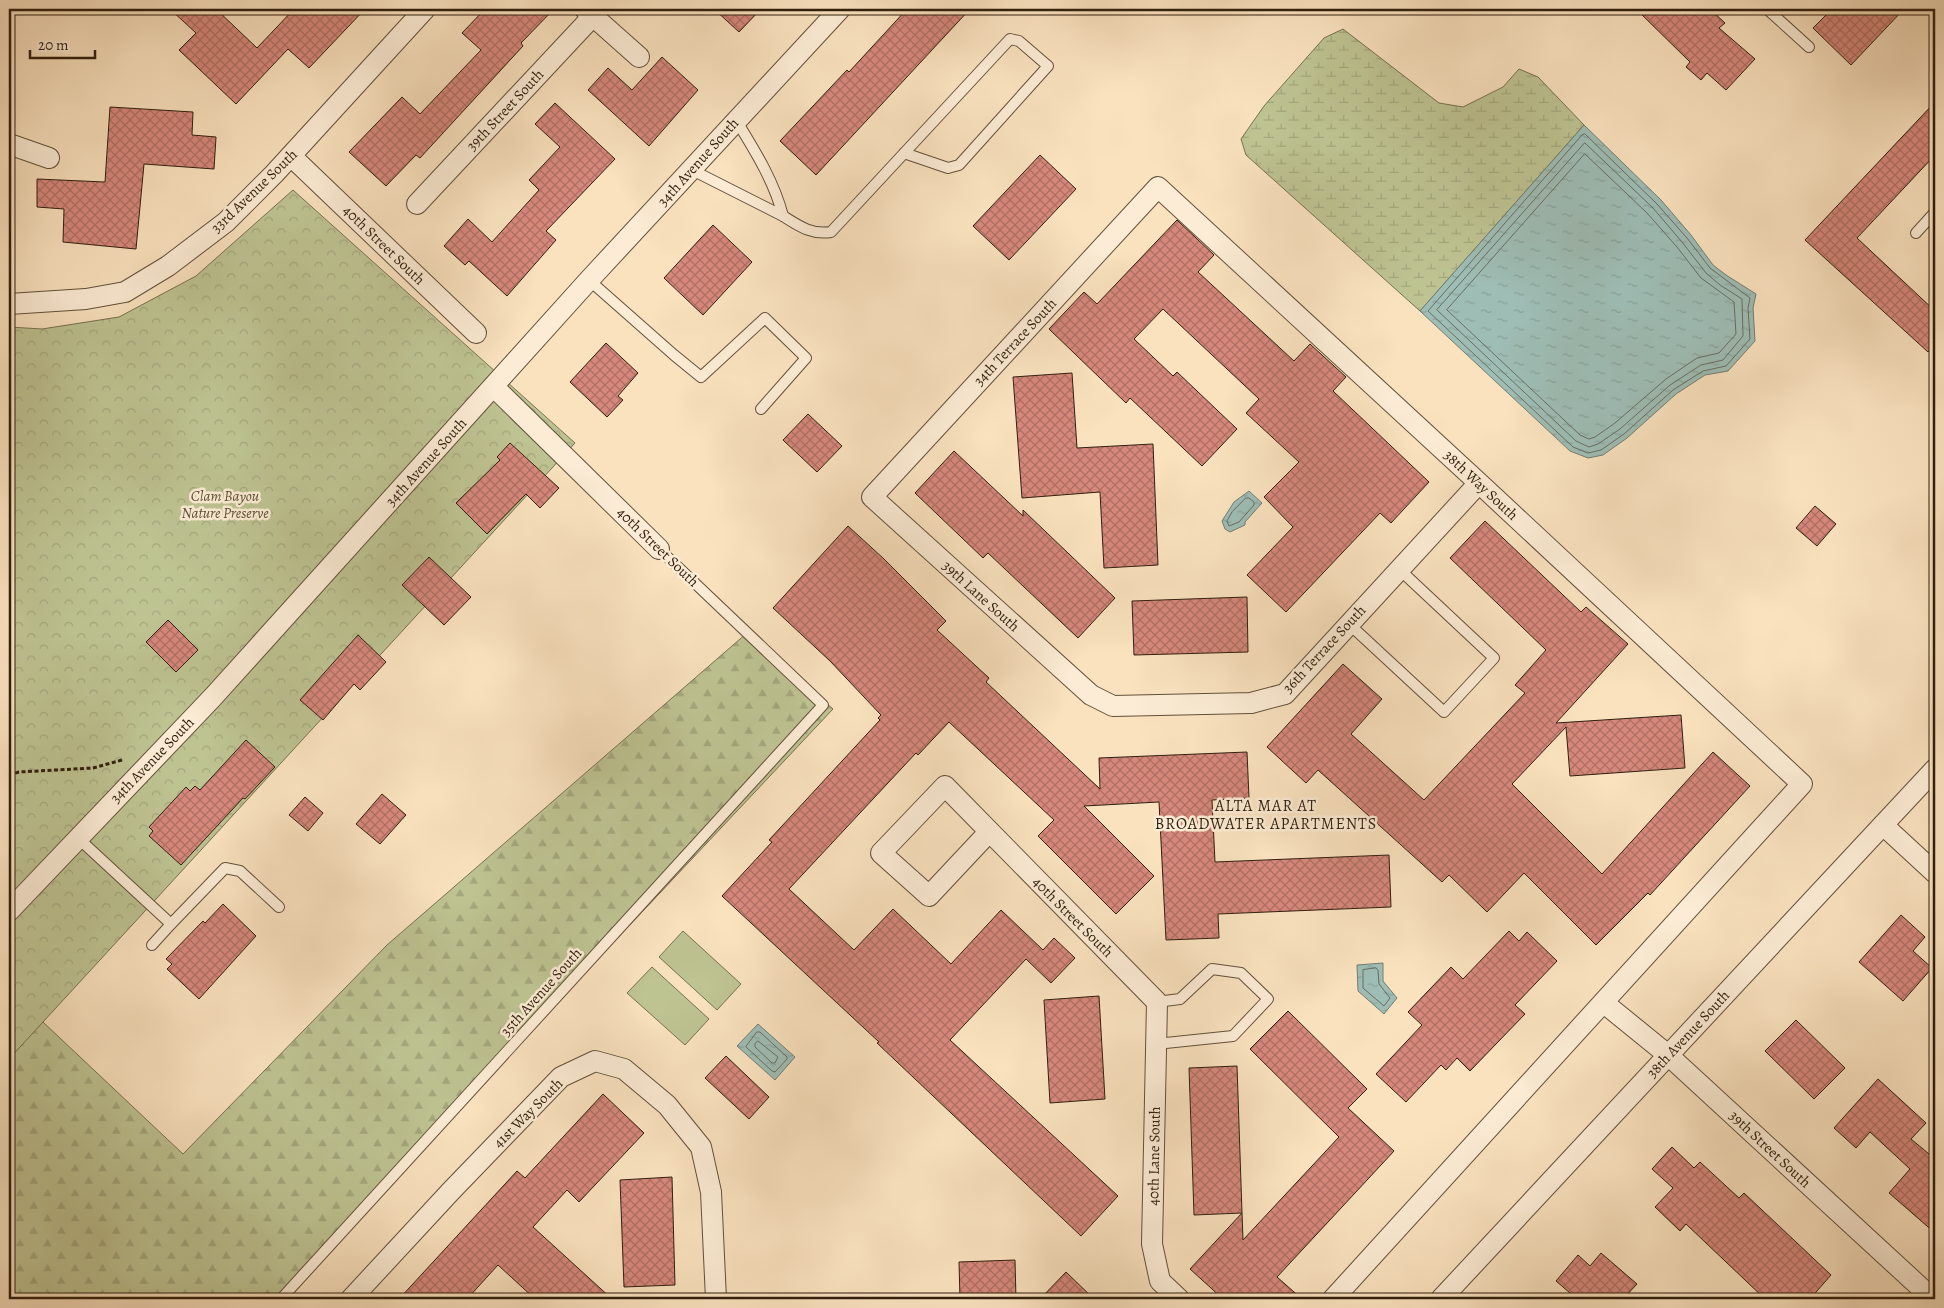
<svg xmlns="http://www.w3.org/2000/svg" width="1944" height="1308" viewBox="0 0 1944 1308" font-family="Alegreya,serif">
<style>
.grass{fill:#bec392;stroke:#777150}
.forest{fill:url(#forest-firs);stroke:#777150}
.wetland{fill:url(#wetland-marsh);stroke:#777150}
.park{fill:url(#park-crowns);stroke:#777150}
.water{fill:url(#water-ripples);stroke:#727e72}
.lines{fill:none;stroke-linecap:round;stroke-linejoin:round}
.shore{stroke:#676e62;stroke-width:1}
.building{fill:url(#building-cross-hatch);stroke:#301f0e}
.service-casing{stroke:#62503a;stroke-width:12}
.minor-casing{stroke:#62503a;stroke-width:22}
.path{stroke:#301f0e;stroke-width:3;stroke-dasharray:4 2.5;stroke-linecap:butt}
.service{stroke:#fcecd5;stroke-width:10}
.minor{stroke:#fcecd5;stroke-width:20}
.labels{text-anchor:middle;stroke-width:5;stroke-linejoin:round;paint-order:stroke}
.street-label{font-size:15px;fill:#301f0e;stroke:#fcecd5}
.park-label{font-size:15px;font-style:italic;fill:#5b5036;stroke:#fcecd5}
.neighbourhood-label{font-size:16px;letter-spacing:1px;fill:#301f0e;stroke:#fcecd5}
</style>
<defs>
<pattern id="forest-firs" width="22" height="20" patternUnits="userSpaceOnUse" patternTransform="scale(1.25)"><rect width="22" height="20" fill="#bec392"/><path d="M5 1l3.5 6h-7zM16 11l3.5 6h-7z" fill="#a4a77d"/></pattern>
<pattern id="wetland-marsh" width="20" height="14" patternUnits="userSpaceOnUse" patternTransform="scale(1.25)"><rect width="20" height="14" fill="#bec392"/><path d="M1 5h8M5 5V1M11 12h8M15 12V8" fill="none" stroke="#a4a77d"/></pattern>
<pattern id="park-crowns" width="20" height="18" patternUnits="userSpaceOnUse" patternTransform="scale(1.25)"><rect width="20" height="18" fill="#bec392"/><path d="M2 6a3 3 0 1 1 6 0M12 15a3 3 0 1 1 6 0" fill="none" stroke="#a4a77d"/></pattern>
<pattern id="water-ripples" width="26" height="14" patternUnits="userSpaceOnUse" patternTransform="scale(1.25)"><rect width="26" height="14" fill="#9ebdb5"/><path d="M2 4q2-2 4 0t4 0M15 11q2-2 4 0t4 0" fill="none" stroke="#88a29a"/></pattern>
<pattern id="building-cross-hatch" width="8" height="8" patternUnits="userSpaceOnUse" patternTransform="scale(1.25)"><rect width="8" height="8" fill="#d7887c"/><path d="M0 0l8 8M0 8l8-8" fill="none" stroke="#af6f64"/></pattern>
</defs>
<rect width="100%" height="100%" fill="#fae2bf"/>
<filter id="stains"><feTurbulence type="fractalNoise" baseFrequency=".004" numOctaves="4"/><feColorMatrix values="0 0 0 0 .2 0 0 0 0 .09 0 0 0 0 .02 0 0 0 .5 -.17"/></filter>
<radialGradient id="worn" r=".72"><stop offset=".6" stop-color="#630" stop-opacity="0"/><stop offset="1" stop-color="#630" stop-opacity=".3"/></radialGradient>
<g class="grass">
<polygon points="683,931 741,984 717,1010 659,957"/>
<polygon points="652,967 709,1019 685,1045 627,993"/>
</g>
<polygon class="forest" points="747,633 833,709 278,1299 9,1299 9,990 183,1154 387,945"/>
<polygon class="wetland" points="1343,29 1439,103 1463,107 1503,87 1519,69 1538,77 1584,125 1420,311 1246,155 1241,139 1264,106 1324,38"/>
<polygon class="park" points="293,190 575,443 9,1059 9,327 42,329 119,317 196,276"/>
<g class="water">
<polygon points="1584,125 1661,200 1691,235 1713,265 1726,275 1756,294 1753,308 1755,341 1728,371 1705,375 1676,394 1627,438 1603,455 1588,458 1570,451 1420,311"/>
<polygon points="1249,491 1262,503 1245,522 1245,525 1230,532 1225,529 1222,521 1234,502"/>
<polygon points="1383,963 1383,981 1397,998 1384,1014 1358,991 1357,965"/>
<polygon points="758,1024 795,1057 775,1080 737,1046"/>
</g>
<g class="lines">
<g class="shore">
<polygon points="1585,134 1657,204 1687,238 1710,268 1750,298 1748,308 1750,339 1726,366 1703,371 1673,390 1624,434 1601,450 1588,453 1573,447 1428,311 1582,135"/>
<polygon points="1585,143 1653,208 1682,242 1706,273 1720,285 1742,299 1743,336 1723,360 1701,365 1670,385 1620,429 1598,444 1589,447 1576,441 1437,310"/>
<polygon points="1585,154 1647,213 1677,247 1701,278 1734,302 1736,334 1719,353 1697,358 1666,379 1615,423 1595,437 1589,439 1580,435 1447,310"/>
<polygon points="1246,498 1249,498 1254,502 1254,505 1239,522 1229,526 1227,521 1232,512"/>
<polygon points="1376,968 1378,970 1379,984 1390,998 1384,1006 1363,988 1363,970"/>
<polygon points="757,1032 760,1032 787,1057 787,1059 775,1072 772,1071 746,1047"/>
<polygon points="758,1041 778,1057 775,1063 772,1063 755,1047 755,1044"/>
</g>
</g>
<g class="building">
<polygon points="170,9 216,9 257,48 294,9 365,9 309,68 288,49 236,104 179,50 196,33"/>
<polygon points="485,9 554,9 521,43 523,46 420,158 416,155 386,186 349,152 402,97 420,114 481,50 462,33"/>
<polygon points="714,9 761,9 739,32"/>
<polygon points="907,9 970,9 816,175 780,141 847,70 849,72"/>
<polygon points="1636,9 1710,9 1725,23 1719,28 1755,59 1726,90 1707,73 1701,80 1686,67 1690,62"/>
<polygon points="1832,9 1904,9 1851,65 1813,28"/>
<polygon points="662,57 698,90 649,146 588,90 608,68 632,90"/>
<polygon points="1935,102 1935,155 1857,238 1935,311 1935,344 1928,352 1805,240"/>
<polygon points="555,103 615,159 546,231 556,240 507,296 469,261 465,265 444,246 468,219 492,242 539,190 529,180 560,147 535,124"/>
<polygon points="110,107 193,112 192,135 216,137 214,169 144,164 136,249 63,242 64,209 37,207 37,179 105,182"/>
<polygon points="1040,155 1076,189 1009,260 973,226"/>
<polygon points="1177,220 1214,255 1198,272 1294,361 1310,344 1346,377 1333,391 1429,482 1391,523 1380,513 1286,612 1247,575 1293,527 1264,497 1299,462 1246,413 1259,399 1163,309 1134,339 1173,376 1177,372 1237,429 1202,466 1130,398 1126,403 1049,329 1084,292 1097,304"/>
<polygon points="713,225 752,262 703,315 664,278"/>
<polygon points="606,343 638,373 618,396 623,400 607,417 570,382"/>
<polygon points="1072,373 1077,448 1153,444 1158,565 1104,568 1100,492 1022,498 1013,377"/>
<polygon points="808,414 842,446 817,472 783,440"/>
<polygon points="510,443 559,488 540,508 526,494 487,534 456,503 500,460 497,457"/>
<polygon points="954,451 1023,516 1023,510 1115,598 1078,638 988,553 983,558 915,493"/>
<polygon points="1815,506 1836,524 1817,546 1796,528"/>
<polygon points="1485,521 1581,612 1586,607 1628,644 1556,723 1681,715 1685,768 1570,776 1566,727 1512,784 1602,874 1713,752 1750,786 1650,895 1648,893 1596,945 1524,873 1487,912 1449,875 1442,882 1318,770 1306,783 1267,747 1343,664 1382,699 1351,734 1424,800 1525,693 1515,685 1546,650 1450,558"/>
<polygon points="848,526 884,559 946,621 937,630 989,678 986,682 1100,789 1099,758 1247,752 1249,798 1212,800 1215,862 1389,855 1391,907 1218,914 1219,938 1166,940 1159,802 1084,806 1154,876 1116,914 1038,836 1054,820 949,722 918,755 916,753 789,889 854,950 893,909 951,964 1001,910 1043,950 1054,938 1075,958 1051,983 1026,959 950,1040 1118,1196 1081,1236 877,1043 879,1042 722,896 772,842 769,840 880,720 878,718 881,715 830,661 773,608"/>
<polygon points="429,557 471,597 444,625 402,585"/>
<polygon points="1247,597 1248,652 1134,655 1132,601"/>
<polygon points="168,620 198,650 176,672 146,642"/>
<polygon points="358,635 386,662 360,690 354,684 323,720 300,700"/>
<polygon points="246,740 275,767 245,799 243,798 181,865 149,836 153,831 149,827 186,787 190,791 195,786 200,790"/>
<polygon points="382,794 406,815 380,844 356,824"/>
<polygon points="305,797 323,813 308,831 289,815"/>
<polygon points="223,904 256,936 199,999 167,969 172,964 166,959 203,921 205,923"/>
<polygon points="1901,915 1925,937 1913,951 1932,968 1903,1001 1859,962"/>
<polygon points="1509,931 1519,941 1527,932 1557,961 1515,1005 1525,1014 1470,1071 1457,1058 1446,1070 1441,1065 1406,1102 1376,1074 1422,1025 1408,1012 1451,967 1463,979"/>
<polygon points="1099,996 1105,1099 1050,1103 1044,1000"/>
<polygon points="1288,1011 1367,1089 1348,1108 1394,1151 1277,1277 1302,1299 1223,1299 1190,1269 1242,1213 1243,1240 1339,1137 1250,1049"/>
<polygon points="1796,1020 1845,1068 1814,1099 1765,1051"/>
<polygon points="726,1056 769,1097 749,1119 705,1078"/>
<polygon points="1237,1066 1242,1213 1194,1215 1189,1068"/>
<polygon points="1878,1079 1926,1123 1911,1139 1935,1159 1935,1233 1889,1193 1910,1169 1870,1132 1856,1148 1834,1128"/>
<polygon points="603,1094 644,1133 579,1202 567,1190 533,1227 612,1299 535,1299 498,1265 467,1299 399,1299 517,1171 525,1178"/>
<polygon points="1672,1147 1694,1168 1700,1162 1739,1198 1744,1193 1831,1275 1810,1299 1765,1299 1686,1224 1680,1231 1655,1207 1673,1188 1652,1169"/>
<polygon points="672,1177 675,1285 624,1287 620,1180"/>
<polygon points="1601,1253 1637,1284 1623,1299 1577,1299 1556,1281 1578,1255 1590,1266"/>
<polygon points="1015,1260 1016,1299 960,1299 959,1262"/>
<polygon points="1066,1272 1094,1299 1040,1299"/>
</g>
<g class="lines">
<defs>
<g id="service">
<polyline points="1767,9 1809,47"/>
<path d="M692 170 783 216C774 181 755 151 736 120"/>
<path d="M783 216C799 226 811 235 831 232L1010 39 1019 41 1048 66 959 165 948 168 904 153"/>
<polyline points="1916,233 1935,212"/>
<polyline points="589,280 674,355 701,377 765,318 806,358 761,409"/>
<polyline points="1349,624 1444,712 1494,658 1399,569"/>
<polyline points="78,838 171,924 152,945"/>
<polyline points="171,924 225,868 240,871 279,907"/>
<polyline points="1156,1044 1233,1036 1268,999 1241,973 1212,969 1180,999 1157,1002"/>
<polyline points="281,1299 823,705 659,549"/>
</g>
<g id="minor">
<polyline points="585,9 639,57"/>
<polyline points="9,144 49,158"/>
<polyline points="291,156 476,333"/>
<polyline points="417,204 593,16"/>
<polyline points="9,304 86,299 125,292 168,266 226,222 274,174 425,9"/>
<polyline points="494,387 659,549"/>
<polyline points="1883,825 1935,873"/>
<polyline points="989,832 929,896 881,853 945,786 1157,1002 1152,1244 1160,1281 1179,1299"/>
<polyline points="9,911 213,697 589,280 840,9"/>
<polyline points="1604,1003 1668,1055 1933,1299"/>
<polyline points="351,1299 451,1191 561,1077 595,1061 624,1069 667,1105 701,1147 711,1192 716,1299"/>
<polyline points="1333,1299 1802,784 1479,483 1158,187 872,497 1091,695 1113,706 1251,703 1285,694 1479,483"/>
<polyline points="1441,1299 1935,769"/>
</g>
</defs>
<use href="#service" class="service-casing"/>
<use href="#minor" class="minor-casing"/>
<polyline class="path" points="9,775 19,772 93,768 122,760"/>
<use href="#service" class="service"/>
<use href="#minor" class="minor"/>
</g>
<g class="labels">
<g class="street-label">
<text transform="translate(505 110) rotate(-47)" y="5">39th Street South</text>
<text transform="translate(698 162) rotate(-48)" y="5">34th Avenue South</text>
<text transform="translate(254 191) rotate(-44)" y="5">33rd Avenue South</text>
<text transform="translate(384 245) rotate(44)" y="5">40th Street South</text>
<text transform="translate(1015 342) rotate(-47)" y="5">34th Terrace South</text>
<text transform="translate(426 462) rotate(-48)" y="5">34th Avenue South</text>
<text transform="translate(1481 485) rotate(43)" y="5">38th Way South</text>
<text transform="translate(658 547) rotate(44)" y="5">40th Street South</text>
<text transform="translate(981 596) rotate(42)" y="5">39th Lane South</text>
<text transform="translate(1324 649) rotate(-47)" y="5">36th Terrace South</text>
<text transform="translate(152 760) rotate(-46)" y="5">34th Avenue South</text>
<text transform="translate(1073 917) rotate(45)" y="5">40th Street South</text>
<text transform="translate(541 992) rotate(-48)" y="5">35th Avenue South</text>
<text transform="translate(1688 1034) rotate(-47)" y="5">38th Avenue South</text>
<text transform="translate(528 1113) rotate(-45)" y="5">41st Way South</text>
<text transform="translate(1770 1149) rotate(43)" y="5">39th Street South</text>
<text transform="translate(1154 1156) rotate(-89)" y="5">40th Lane South</text>
</g>
<g class="park-label">
<text x="225" y="501">Clam Bayou<tspan x="225" dy="17">Nature Preserve</tspan></text>
</g>
<g class="neighbourhood-label">
<text x="1266" y="811">ALTA MAR AT<tspan x="1266" dy="18">BROADWATER APARTMENTS</tspan></text>
</g>
</g>
<rect width="1944" height="1308" fill="none" stroke="#fae2bf" stroke-width="30"/>
<rect x="10" y="10" width="1924" height="1288" fill="none" stroke="#301f0e" stroke-width="2.5"/>
<rect x="15" y="15" width="1914" height="1278" fill="none" stroke="#301f0e"/>
<path d="M30 50v8h65v-8" fill="none" stroke="#301f0e" stroke-width="2.5"/>
<text x="38" y="50" font-size="15" fill="#301f0e" stroke="#fcecd5" stroke-width="4" paint-order="stroke">20 m</text>
<rect width="100%" height="100%" filter="url(#stains)"/>
<rect width="100%" height="100%" fill="url(#worn)"/>
</svg>
